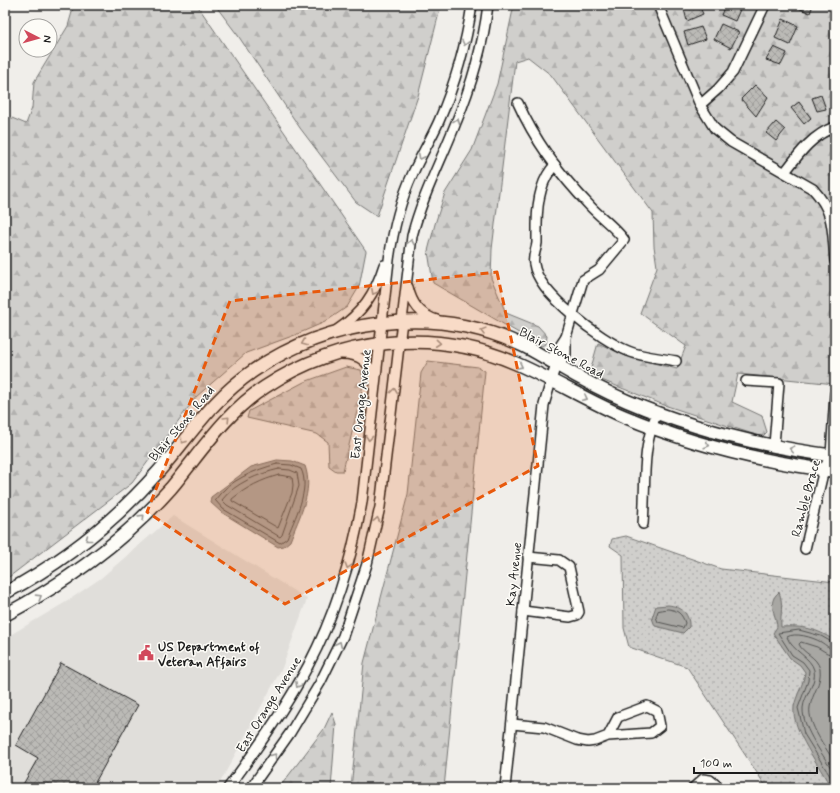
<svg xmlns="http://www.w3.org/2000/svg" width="840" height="793" viewBox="0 0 840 793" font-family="Mynerve,sans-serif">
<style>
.built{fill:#e0deda}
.grass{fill:url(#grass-dots);stroke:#767674}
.forest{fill:url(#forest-firs);stroke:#767674}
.water{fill:#a8a7a3;stroke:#706f6d}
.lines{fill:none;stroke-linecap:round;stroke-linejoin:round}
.shore{stroke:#545452;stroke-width:1}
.building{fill:url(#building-cross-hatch);stroke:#1c1c1c}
.minor-casing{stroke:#1c1c1c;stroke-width:12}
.major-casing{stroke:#1c1c1c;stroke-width:15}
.minor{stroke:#fdfcf7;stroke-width:9}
.major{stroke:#fdfcf7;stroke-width:12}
.oneway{stroke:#989794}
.marked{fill:#e8590c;fill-opacity:0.2;stroke:#e8590c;stroke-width:3;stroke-dasharray:8 5;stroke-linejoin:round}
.labels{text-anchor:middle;stroke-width:3;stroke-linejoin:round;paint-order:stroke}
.street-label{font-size:13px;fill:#1c1c1c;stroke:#fdfcf7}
.poi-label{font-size:13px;font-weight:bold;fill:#1c1c1c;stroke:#fdfcf7;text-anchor:start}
</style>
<defs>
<pattern id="grass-dots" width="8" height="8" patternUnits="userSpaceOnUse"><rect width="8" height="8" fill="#d0cfcc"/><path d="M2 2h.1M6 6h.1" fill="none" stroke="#b2b1af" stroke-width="1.8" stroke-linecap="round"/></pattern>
<pattern id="forest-firs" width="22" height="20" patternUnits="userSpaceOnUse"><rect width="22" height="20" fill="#d0cfcc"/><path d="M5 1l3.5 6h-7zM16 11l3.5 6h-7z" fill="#b2b1af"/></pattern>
<pattern id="building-cross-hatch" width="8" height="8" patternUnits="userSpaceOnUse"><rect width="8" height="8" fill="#bbbab6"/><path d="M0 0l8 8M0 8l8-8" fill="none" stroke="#a09f9c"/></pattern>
</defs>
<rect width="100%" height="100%" fill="#f0eeea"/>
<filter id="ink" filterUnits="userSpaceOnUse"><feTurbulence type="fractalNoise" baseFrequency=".025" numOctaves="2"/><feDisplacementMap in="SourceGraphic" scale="8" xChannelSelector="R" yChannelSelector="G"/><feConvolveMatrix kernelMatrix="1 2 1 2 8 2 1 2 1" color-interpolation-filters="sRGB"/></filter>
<g filter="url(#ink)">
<polygon class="built" points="173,516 307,599 282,668 217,788 5,788 5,638 66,602 101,578"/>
<polygon class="grass" points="626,536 721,569 835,582 835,788 767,788 687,667 629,647 624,628 623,555 610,546 612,539"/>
<g class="forest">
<polygon points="74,5 197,5 366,251 359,287 347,307 325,322 295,335 246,353 196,397 132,483 5,580 5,115 26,124 32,108 34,82 68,26"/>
<polygon points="215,5 441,5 418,96 377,216 356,202 300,128 239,37"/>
<polygon points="514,5 835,5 835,384 738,374 732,402 762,416 767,432 762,437 664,405 589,375 598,343 626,356 677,369 686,346 640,313 657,267 654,246 653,213 551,75 528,57 515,61 492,249 491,278 506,313 538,326 547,336 546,344 541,346 433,283 428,251 435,224 445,193 472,150 497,84"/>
<polygon points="428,361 478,367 485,371 444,788 351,788 364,663 408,494 421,373"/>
<polygon points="346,367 361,370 364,381 343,471 336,471 329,466 328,442 317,434 247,418 249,411 304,382"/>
<polygon points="332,712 336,724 331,788 279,788 324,729"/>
</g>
<g class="water">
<path d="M277 460 292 461 305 466C314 491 299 517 290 541L284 546 278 547 221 512 210 502 211 497 251 467Z"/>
<path d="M779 592C784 605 780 614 781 627 803 626 816 628 835 641V788H831C821 767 791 730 794 707 796 695 804 684 805 672L800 665 790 658 773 633 777 627C776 613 766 603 779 592Z"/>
<path d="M668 605C680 606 690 613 689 627L683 633 655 626 652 618 656 606Z"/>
</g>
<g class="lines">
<g class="shore">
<path d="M277 464 291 465 301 469C311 489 294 519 287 538L280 543 223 509 215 500C229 480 255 470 277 464Z"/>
<path d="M279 469 290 470 297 473 299 486 282 535 280 537 227 505 222 500C235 483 258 474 279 469Z"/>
<path d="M279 475 292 477 293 485 292 493 278 528 232 501V499C247 487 261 480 279 475Z"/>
<path d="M668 609C678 610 682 614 685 623L683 628 658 622 656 617 658 611Z"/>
<path d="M835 649C829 649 826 645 821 642 812 637 795 632 787 637 792 651 811 657 814 670 817 684 804 695 803 708 802 730 825 756 835 775"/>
<path d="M835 655 827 653 817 647 801 642 799 644C802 653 817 656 820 669 822 683 812 694 810 707 807 724 827 749 835 763"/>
<polyline points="835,788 830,776 804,734 800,716 798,708 808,681 809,670 803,662 792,655 778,633 799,630 821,636 835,644"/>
</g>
</g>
<g class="building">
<polygon points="683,5 699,5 703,14 687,21"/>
<polygon points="725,5 742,5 735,21 721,15"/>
<polygon points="791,5 813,5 810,13"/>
<polygon points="783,19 798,26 790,45 775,38"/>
<polygon points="721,24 739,32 731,48 714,39"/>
<polygon points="701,27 706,39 688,45 684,32"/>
<polygon points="774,47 787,53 781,65 766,60"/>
<polygon points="755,85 768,97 756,116 741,99"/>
<polygon points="821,95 826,109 817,111 812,98"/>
<polygon points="799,102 811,118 804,124 791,108"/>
<polygon points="776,122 785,130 776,141 766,133"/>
<polygon points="61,663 138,705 92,788 21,788 38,758 16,745"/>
</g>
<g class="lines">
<defs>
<g id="minor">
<path d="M658 5 700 105 715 129 731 142 813 189C835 213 832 230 835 261"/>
<path d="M518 103C535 141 560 175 590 206 599 216 617 229 624 240L599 270 583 280 566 337V354L561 362 556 364"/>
<polyline points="700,105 718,89 733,72 765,5"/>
<path d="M555 165C540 180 537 205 537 225 537 231 537 237 537 243 536 251 532 257 534 264 538 294 601 340 628 351 642 357 661 358 676 361"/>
<path d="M785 172C798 155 813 134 835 127"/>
<path d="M408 287C412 304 420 315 437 320"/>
<path d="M337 330C362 313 375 294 384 265"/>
<path d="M341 354C360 354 371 362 374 381"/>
<polyline points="746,381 779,383 774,445"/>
<path d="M643 524C646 486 641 448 657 413"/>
<polyline points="805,549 824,469 831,455 835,394"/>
<polyline points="523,611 570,617 577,615 579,612 569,567 559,560 528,557"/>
<polyline points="512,724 544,727 577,740 588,742 595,741 608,736 651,733 660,726 657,711 647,706 618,717 608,736"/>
<path d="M228 788C257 749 285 709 308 666 335 615 352 559 362 502L389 260C393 230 400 201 413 173 421 155 431 139 439 121 455 84 466 45 472 5"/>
<path d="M251 788 290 733 320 683 343 636 367 564 380 507 412 236C422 197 440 163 455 125 471 87 483 46 488 5"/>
<polyline points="505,788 544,405 556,364 554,355 566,337"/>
<polyline points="693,788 703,779 710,780 720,788"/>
</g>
<g id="major">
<path d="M5 593C63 562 114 522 158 472 190 436 211 400 253 371 329 319 432 305 517 343 532 349 545 358 559 366 581 379 604 391 627 401 693 429 764 447 835 456"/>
<path d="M5 615C67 582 124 541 171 488 201 452 225 413 265 387 339 338 433 327 515 363 552 379 586 400 623 416 690 444 762 462 835 471"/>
</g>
</defs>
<use href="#minor" class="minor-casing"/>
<use href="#major" class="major-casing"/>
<use href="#minor" class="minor"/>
<use href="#major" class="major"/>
</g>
<defs><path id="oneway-chevron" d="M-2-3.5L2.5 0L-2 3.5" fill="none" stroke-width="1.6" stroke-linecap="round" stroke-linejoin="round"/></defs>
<g class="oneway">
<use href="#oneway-chevron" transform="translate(465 43) rotate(103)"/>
<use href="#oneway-chevron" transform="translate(457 121) rotate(-68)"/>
<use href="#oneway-chevron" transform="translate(421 157) rotate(117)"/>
<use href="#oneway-chevron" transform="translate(411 242) rotate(-79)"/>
<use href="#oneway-chevron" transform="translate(374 292) rotate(118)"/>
<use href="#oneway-chevron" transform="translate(483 331) rotate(-165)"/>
<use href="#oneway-chevron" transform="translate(304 343) rotate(158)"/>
<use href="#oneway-chevron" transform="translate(438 343) rotate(6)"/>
<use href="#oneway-chevron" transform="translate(520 366) rotate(26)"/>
<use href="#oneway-chevron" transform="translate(394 391) rotate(-83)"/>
<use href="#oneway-chevron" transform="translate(585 398) rotate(27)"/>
<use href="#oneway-chevron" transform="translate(227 419) rotate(-46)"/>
<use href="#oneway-chevron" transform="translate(369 438) rotate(96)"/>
<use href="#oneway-chevron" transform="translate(183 441) rotate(126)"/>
<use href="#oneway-chevron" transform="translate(707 445) rotate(16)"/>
<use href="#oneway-chevron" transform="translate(792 449) rotate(-168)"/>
<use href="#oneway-chevron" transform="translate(142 517) rotate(-44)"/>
<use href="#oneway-chevron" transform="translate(377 520) rotate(-79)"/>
<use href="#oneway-chevron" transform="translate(88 539) rotate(142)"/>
<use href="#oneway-chevron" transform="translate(348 566) rotate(107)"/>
<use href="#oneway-chevron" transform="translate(39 597) rotate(-32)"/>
<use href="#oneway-chevron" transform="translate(339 644) rotate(-65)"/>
<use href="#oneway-chevron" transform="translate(298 685) rotate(119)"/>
<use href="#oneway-chevron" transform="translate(274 756) rotate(-55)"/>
</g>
</g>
<path class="marked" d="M497 272 538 466 285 604 147 512 230 301Z"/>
<defs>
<symbol id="civic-bare" viewBox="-9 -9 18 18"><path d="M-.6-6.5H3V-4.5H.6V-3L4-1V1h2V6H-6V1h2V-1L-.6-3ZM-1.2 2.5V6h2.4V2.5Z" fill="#d1495b" stroke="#fdfcf7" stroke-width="2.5" paint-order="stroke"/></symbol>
</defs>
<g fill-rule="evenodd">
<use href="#civic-bare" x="135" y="642" width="22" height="22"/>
</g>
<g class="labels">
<g class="street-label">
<text transform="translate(562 352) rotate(28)" y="5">Blair Stone Road</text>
<text transform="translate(360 404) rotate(-84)" y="5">East Orange Avenue</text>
<text transform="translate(181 423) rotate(-50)" y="5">Blair Stone Road</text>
<text transform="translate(805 498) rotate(-75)" y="5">Ramble Brace</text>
<text transform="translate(513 574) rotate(-84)" y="5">Kay Avenue</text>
<text transform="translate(268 704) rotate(-58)" y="5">East Orange Avenue</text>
</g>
<g class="poi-label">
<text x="158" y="651">US Department of<tspan x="158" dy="15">Veteran Affairs</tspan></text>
</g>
</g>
<rect width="840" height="793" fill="none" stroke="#fdfcf7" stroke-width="20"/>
<rect x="10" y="10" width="820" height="773" fill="none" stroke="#1c1c1c" stroke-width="1.5" filter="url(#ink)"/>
<g transform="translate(38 38) rotate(96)"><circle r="19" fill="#fdfcf7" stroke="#a3a29f"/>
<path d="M0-3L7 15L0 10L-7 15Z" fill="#d1495b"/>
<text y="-6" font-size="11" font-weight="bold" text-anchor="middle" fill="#1c1c1c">N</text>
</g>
<path d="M694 767v6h123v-6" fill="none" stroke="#1c1c1c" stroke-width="2"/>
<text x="700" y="767" font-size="12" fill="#1c1c1c" stroke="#fdfcf7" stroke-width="3" paint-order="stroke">100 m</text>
</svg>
